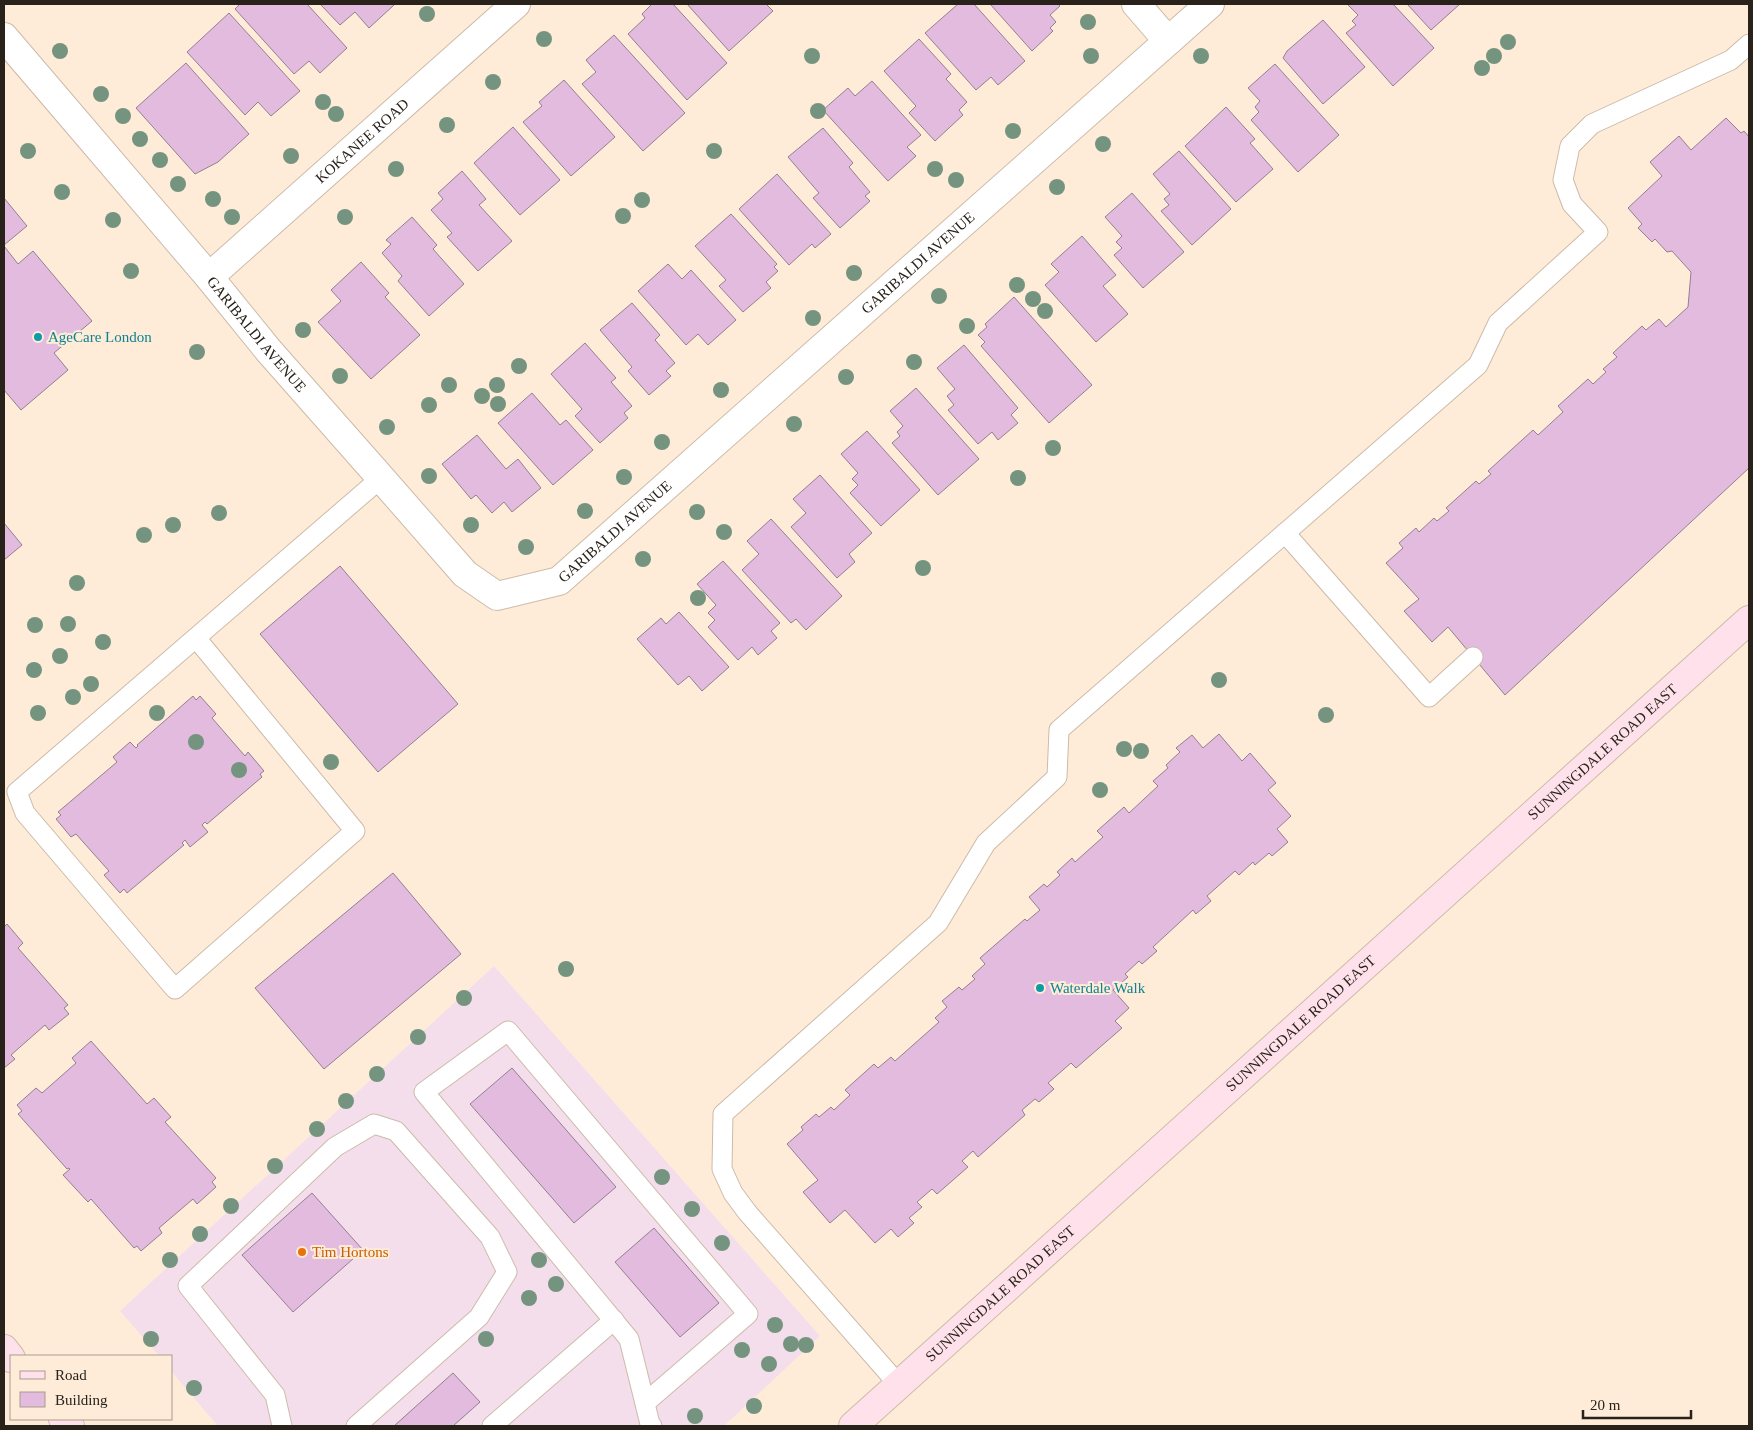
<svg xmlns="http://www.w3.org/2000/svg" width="1753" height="1430" viewBox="0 0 1753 1430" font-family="'Times New Roman',serif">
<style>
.commercial{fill:#f4deeb}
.building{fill:#e2bbdf;stroke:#928090}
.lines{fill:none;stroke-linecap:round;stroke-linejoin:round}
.service-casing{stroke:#ccbba9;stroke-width:21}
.minor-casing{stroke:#ccbba9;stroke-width:30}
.secondary-casing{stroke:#ccbba9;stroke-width:30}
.service{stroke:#fff;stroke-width:19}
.minor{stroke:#fff;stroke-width:28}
.secondary{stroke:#fee1ea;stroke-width:28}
.tree{fill:#74947f}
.culture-dot{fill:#0f9aa8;stroke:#feecd9;stroke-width:2}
.food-dot{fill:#e8710a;stroke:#feecd9;stroke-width:2}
.labels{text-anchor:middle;stroke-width:4;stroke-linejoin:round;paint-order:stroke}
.street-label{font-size:15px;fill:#28221b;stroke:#feecd9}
.culture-label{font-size:15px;fill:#0d838f;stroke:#feecd9;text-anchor:start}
.food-label{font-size:15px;fill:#c56008;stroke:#feecd9;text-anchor:start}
</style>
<rect width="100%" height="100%" fill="#feecd9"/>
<polygon class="commercial" points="494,966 820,1336 724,1426 218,1426 171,1371 171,1356 159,1356 120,1311"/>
<g class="building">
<polygon points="240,4 307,4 347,48 320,73 309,61 294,74 235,9"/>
<polygon points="320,4 393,4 394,5 369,28 355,12 340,25"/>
<polygon points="652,4 673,4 727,63 687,100 628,34 645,18 642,14"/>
<polygon points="687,4 766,4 773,11 729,51"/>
<polygon points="958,4 974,4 1025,61 998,85 991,77 976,90 925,33"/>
<polygon points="990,4 1058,4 1060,6 1050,15 1056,22 1050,28 1053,31 1032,51"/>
<polygon points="1347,4 1393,4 1434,48 1393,86 1346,33 1356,25 1352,21 1358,15"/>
<polygon points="1407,4 1460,4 1431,30"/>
<polygon points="229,13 300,91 271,116 258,102 245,115 187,52"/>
<polygon points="1323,20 1365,67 1323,104 1283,58 1287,51"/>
<polygon points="614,35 685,113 643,151 582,84 596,72 586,60"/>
<polygon points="919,39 951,74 946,79 967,102 959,110 963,115 935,141 909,113 916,106 884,71"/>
<polygon points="186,63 249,134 218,162 195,174 136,108"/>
<polygon points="1275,64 1339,135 1298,172 1251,120 1259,112 1255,107 1260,101 1248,88"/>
<polygon points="564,80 615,137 571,176 523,122 542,106 539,102"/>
<polygon points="872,81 921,135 907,147 916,156 888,181 823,110 848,88 855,96"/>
<polygon points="1226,107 1255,139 1250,143 1273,169 1236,202 1185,146"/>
<polygon points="1726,118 1741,133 1744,131 1749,137 1749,468 1505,695 1448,627 1432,642 1404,611 1419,599 1386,563 1403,548 1399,543 1416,528 1419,532 1434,518 1437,521 1449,511 1446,508 1476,481 1479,484 1491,474 1488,471 1533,430 1538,435 1563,412 1558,406 1588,379 1593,384 1606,372 1603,369 1617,357 1613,353 1642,326 1646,330 1659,319 1666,327 1688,307 1691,272 1672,251 1667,252 1655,239 1652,242 1638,228 1642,224 1628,208 1662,176 1650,162 1679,136 1691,150"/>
<polygon points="513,127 560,180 520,215 474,163"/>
<polygon points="823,128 853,163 849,167 870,192 865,196 870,201 840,228 813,198 819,193 788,157"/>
<polygon points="1179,151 1231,209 1192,245 1161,211 1169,205 1164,199 1170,194 1153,174"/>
<polygon points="462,171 486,199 479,205 512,241 478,271 447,237 452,233 431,210 443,199 438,193"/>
<polygon points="777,174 831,234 815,248 812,244 789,265 739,209"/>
<polygon points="1132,193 1184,252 1143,288 1114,255 1122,248 1116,242 1122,236 1105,217"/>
<polygon points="4,198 27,226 4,245"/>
<polygon points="731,214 777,264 774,267 778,271 766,282 771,288 743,312 719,286 726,280 695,246"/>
<polygon points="412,217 437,245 433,249 464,284 429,316 398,281 402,276 382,253 391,244 386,240"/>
<polygon points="1082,236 1116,275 1103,286 1128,314 1096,342 1045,285 1059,272 1051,264"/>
<polygon points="4,246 18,264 33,251 92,321 54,353 68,370 21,410 4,390"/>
<polygon points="361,262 389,293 385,297 420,335 371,379 318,322 341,301 331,290"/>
<polygon points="668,264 682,279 691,270 736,320 708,345 698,334 686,345 638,291"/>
<polygon points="1014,297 1092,385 1049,423 981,346 985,342 978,335 987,327 985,324"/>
<polygon points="632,303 660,335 655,340 675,363 666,371 671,376 649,395 628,371 632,367 600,330"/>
<polygon points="585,343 616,378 611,382 632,406 624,413 628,418 600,443 575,416 582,409 551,374"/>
<polygon points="964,345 1018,408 1011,415 1018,423 998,440 992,432 978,444 948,410 954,405 947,396 955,389 937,368"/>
<polygon points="916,388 979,459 938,495 892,443 900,436 897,432 903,426 890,411"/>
<polygon points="532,393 560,425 566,420 593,450 553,485 498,423"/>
<polygon points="867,431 920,490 881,526 850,493 858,485 852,479 858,473 841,454"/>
<polygon points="477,435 506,469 518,459 541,488 512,512 504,502 492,513 476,495 471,499 442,464"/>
<polygon points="820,475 872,533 849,554 855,562 837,578 791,527 806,513 793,499"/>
<polygon points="771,519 842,596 806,630 796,619 791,623 742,570 759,554 747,541"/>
<polygon points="4,523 22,545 4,560"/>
<polygon points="723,561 780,623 771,631 777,638 758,655 752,647 738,660 708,627 715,620 708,613 716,605 697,584"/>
<polygon points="340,566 458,704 378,772 260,634"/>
<polygon points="679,612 729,667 702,691 689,676 678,685 637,639 661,618 666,624"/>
<polygon points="193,696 196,700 200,696 216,714 212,718 245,756 248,752 264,771 260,774 262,777 207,824 205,822 202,825 208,832 190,847 185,840 182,843 184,845 127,893 124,889 120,893 104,875 109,871 76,834 71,837 56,819 61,815 58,812 117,762 113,757 130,742 136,748 138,746 137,745"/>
<polygon points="1219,734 1242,761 1250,753 1276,783 1268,790 1291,816 1277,829 1288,842 1272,856 1269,853 1255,865 1253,862 1239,875 1235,871 1207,896 1211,901 1196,914 1193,910 1153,947 1157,951 1142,964 1139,961 1125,974 1128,977 1113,990 1129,1008 1115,1021 1122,1028 1076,1068 1071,1063 1048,1083 1054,1089 1039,1102 1035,1099 1022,1110 1025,1115 978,1157 973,1151 962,1161 968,1167 937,1194 932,1189 917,1202 922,1207 909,1218 914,1223 898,1237 891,1229 875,1243 845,1210 830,1223 803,1192 818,1180 787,1144 803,1130 801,1127 816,1114 819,1117 831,1107 834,1110 850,1095 845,1090 874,1064 878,1068 891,1057 895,1061 939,1022 935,1018 947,1007 942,1001 959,987 962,990 975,979 972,976 985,964 980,958 1025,919 1027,921 1040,910 1029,897 1044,884 1047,887 1060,875 1057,872 1072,858 1075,862 1103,837 1097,831 1124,807 1129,813 1158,786 1153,781 1168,768 1166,765 1180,752 1176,748 1192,735 1203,748"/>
<polygon points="393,873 461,954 324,1069 255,988"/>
<polygon points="7,924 23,943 18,948 68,1005 64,1008 69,1014 49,1030 45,1025 11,1055 15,1059 4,1068 4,927"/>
<polygon points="91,1041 147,1104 154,1098 171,1117 165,1122 216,1178 212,1182 216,1187 197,1204 193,1199 159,1228 162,1233 141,1251 137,1246 134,1248 91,1199 88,1202 63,1175 70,1169 69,1168 67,1169 18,1114 22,1111 17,1105 36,1088 42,1093 76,1063 72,1058"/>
<polygon points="512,1068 616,1187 574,1223 470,1104"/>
<polygon points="312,1193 363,1250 293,1312 242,1255"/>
<polygon points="654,1228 719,1303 680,1337 615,1262"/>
<polygon points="453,1373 480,1402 453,1426 394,1426"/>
</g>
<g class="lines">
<defs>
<g id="service">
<polyline points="1285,533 1429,697 1473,657"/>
<polyline points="196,638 355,831 175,989 25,813 17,792 381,478"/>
<polyline points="899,1385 747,1212 733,1193 722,1169 723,1114 938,923 986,843 1057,777 1059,730 1478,365 1498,323 1598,232 1572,204 1563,180 1570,146 1592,124 1731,60 1749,44"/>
<polyline points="645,1403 748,1314 508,1031 424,1092 629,1339 650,1424 652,1426"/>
<polyline points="282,1426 275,1395 188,1286 335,1147 374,1124 396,1131 490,1237 507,1272 479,1317 356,1426"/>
<polyline points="492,1426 614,1320"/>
</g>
<g id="minor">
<polyline points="1136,4 1168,41"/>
<path id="s1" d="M4 37 209 277 269 351 381 478 465 574 497 596 559 581 1210 4"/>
<path id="s2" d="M209 277 516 4"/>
</g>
<g id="secondary">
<polyline points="4,1349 11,1358"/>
<polyline points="63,1419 70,1426"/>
<path id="s3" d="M853 1426 1749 620"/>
</g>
</defs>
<use href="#service" class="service-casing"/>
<use href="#minor" class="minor-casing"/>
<use href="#secondary" class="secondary-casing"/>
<use href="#service" class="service"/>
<use href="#minor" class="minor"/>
<use href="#secondary" class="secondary"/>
</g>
<g class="tree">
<circle cx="427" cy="14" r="8"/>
<circle cx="1088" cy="22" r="8"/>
<circle cx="544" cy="39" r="8"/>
<circle cx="1508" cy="42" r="8"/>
<circle cx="60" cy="51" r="8"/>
<circle cx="812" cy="56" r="8"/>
<circle cx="1091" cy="56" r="8"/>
<circle cx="1201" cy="56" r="8"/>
<circle cx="1494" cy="56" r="8"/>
<circle cx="1482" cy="68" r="8"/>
<circle cx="493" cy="82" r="8"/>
<circle cx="101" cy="94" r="8"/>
<circle cx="323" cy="102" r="8"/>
<circle cx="818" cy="111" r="8"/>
<circle cx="336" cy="114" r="8"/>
<circle cx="123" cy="116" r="8"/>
<circle cx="447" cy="125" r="8"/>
<circle cx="1013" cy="131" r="8"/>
<circle cx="140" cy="139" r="8"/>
<circle cx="1103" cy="144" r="8"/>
<circle cx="28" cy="151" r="8"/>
<circle cx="714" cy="151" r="8"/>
<circle cx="291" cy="156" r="8"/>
<circle cx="160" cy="160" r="8"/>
<circle cx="396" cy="169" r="8"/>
<circle cx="935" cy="169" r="8"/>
<circle cx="956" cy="180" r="8"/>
<circle cx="178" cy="184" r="8"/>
<circle cx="1057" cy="187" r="8"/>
<circle cx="62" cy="192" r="8"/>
<circle cx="213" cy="199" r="8"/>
<circle cx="642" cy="200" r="8"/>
<circle cx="623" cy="216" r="8"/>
<circle cx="232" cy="217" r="8"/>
<circle cx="345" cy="217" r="8"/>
<circle cx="113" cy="220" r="8"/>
<circle cx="131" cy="271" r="8"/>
<circle cx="854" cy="273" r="8"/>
<circle cx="1017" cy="285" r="8"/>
<circle cx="939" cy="296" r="8"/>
<circle cx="1033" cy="299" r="8"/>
<circle cx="1045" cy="311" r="8"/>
<circle cx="813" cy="318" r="8"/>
<circle cx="967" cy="326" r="8"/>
<circle cx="303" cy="330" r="8"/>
<circle cx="197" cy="352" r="8"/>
<circle cx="914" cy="362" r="8"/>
<circle cx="519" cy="366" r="8"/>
<circle cx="340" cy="376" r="8"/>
<circle cx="846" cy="377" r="8"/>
<circle cx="449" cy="385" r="8"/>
<circle cx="497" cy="385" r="8"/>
<circle cx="721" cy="390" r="8"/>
<circle cx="482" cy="396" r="8"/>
<circle cx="498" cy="404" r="8"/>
<circle cx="429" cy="405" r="8"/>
<circle cx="794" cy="424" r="8"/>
<circle cx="387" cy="427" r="8"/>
<circle cx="662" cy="442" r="8"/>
<circle cx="1053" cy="448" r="8"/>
<circle cx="429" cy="476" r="8"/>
<circle cx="624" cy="477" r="8"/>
<circle cx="1018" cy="478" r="8"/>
<circle cx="585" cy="511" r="8"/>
<circle cx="697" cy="512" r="8"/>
<circle cx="219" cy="513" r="8"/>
<circle cx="173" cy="525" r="8"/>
<circle cx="471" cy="525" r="8"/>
<circle cx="724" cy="532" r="8"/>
<circle cx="144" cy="535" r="8"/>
<circle cx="526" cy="547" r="8"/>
<circle cx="643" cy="559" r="8"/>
<circle cx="923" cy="568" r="8"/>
<circle cx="77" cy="583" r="8"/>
<circle cx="698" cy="598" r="8"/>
<circle cx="68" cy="624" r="8"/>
<circle cx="35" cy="625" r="8"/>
<circle cx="103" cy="642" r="8"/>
<circle cx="60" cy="656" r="8"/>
<circle cx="34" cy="670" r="8"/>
<circle cx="1219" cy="680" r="8"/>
<circle cx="91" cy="684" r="8"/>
<circle cx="73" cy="697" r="8"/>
<circle cx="38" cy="713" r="8"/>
<circle cx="157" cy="713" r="8"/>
<circle cx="1326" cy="715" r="8"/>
<circle cx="196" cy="742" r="8"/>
<circle cx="1124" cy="749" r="8"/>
<circle cx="1141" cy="751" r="8"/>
<circle cx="331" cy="762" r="8"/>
<circle cx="239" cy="770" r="8"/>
<circle cx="1100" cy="790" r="8"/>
<circle cx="566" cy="969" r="8"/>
<circle cx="464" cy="998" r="8"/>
<circle cx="418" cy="1037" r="8"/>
<circle cx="377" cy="1074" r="8"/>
<circle cx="346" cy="1101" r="8"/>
<circle cx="317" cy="1129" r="8"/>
<circle cx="275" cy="1166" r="8"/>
<circle cx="662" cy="1177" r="8"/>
<circle cx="231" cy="1206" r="8"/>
<circle cx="692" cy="1209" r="8"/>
<circle cx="200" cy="1234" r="8"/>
<circle cx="722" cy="1243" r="8"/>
<circle cx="170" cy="1260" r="8"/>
<circle cx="539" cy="1260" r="8"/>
<circle cx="556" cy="1284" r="8"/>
<circle cx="529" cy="1298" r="8"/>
<circle cx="775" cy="1325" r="8"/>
<circle cx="151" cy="1339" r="8"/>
<circle cx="486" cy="1339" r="8"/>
<circle cx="791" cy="1344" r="8"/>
<circle cx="806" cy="1345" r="8"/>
<circle cx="742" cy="1350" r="8"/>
<circle cx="769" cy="1364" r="8"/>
<circle cx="194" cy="1388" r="8"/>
<circle cx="754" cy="1406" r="8"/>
<circle cx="695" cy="1416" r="8"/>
</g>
<g class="culture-dot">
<circle cx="38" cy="337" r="5"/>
<circle cx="1040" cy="988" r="5"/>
</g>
<circle class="food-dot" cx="302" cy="1252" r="5"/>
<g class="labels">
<g class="street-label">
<text dy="5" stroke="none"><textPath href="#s2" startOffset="205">KOKANEE ROAD</textPath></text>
<text dy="5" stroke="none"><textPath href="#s1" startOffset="1290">GARIBALDI AVENUE</textPath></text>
<text dy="5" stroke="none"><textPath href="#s1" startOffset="390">GARIBALDI AVENUE</textPath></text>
<text dy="5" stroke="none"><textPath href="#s1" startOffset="885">GARIBALDI AVENUE</textPath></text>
<text dy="5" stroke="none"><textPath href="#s3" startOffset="1008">SUNNINGDALE ROAD EAST</textPath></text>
<text dy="5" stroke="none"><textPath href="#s3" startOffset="602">SUNNINGDALE ROAD EAST</textPath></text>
<text dy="5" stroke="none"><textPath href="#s3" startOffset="198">SUNNINGDALE ROAD EAST</textPath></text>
</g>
<g class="culture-label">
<text x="48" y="342">AgeCare London</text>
<text x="1050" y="993">Waterdale Walk</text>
</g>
<g class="food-label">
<text x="312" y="1257">Tim Hortons</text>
</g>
</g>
<rect width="1753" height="1430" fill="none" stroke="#28221b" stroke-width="10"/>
<rect x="10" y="1355" width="162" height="65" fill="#feecd9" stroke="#a89b8d"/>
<rect x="20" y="1371" width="25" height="8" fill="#fee1ea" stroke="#a89b8d"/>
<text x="55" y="1380" font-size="15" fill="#28221b">Road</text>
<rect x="20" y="1392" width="25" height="15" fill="#e2bbdf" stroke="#a89b8d"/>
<text x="55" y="1405" font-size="15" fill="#28221b">Building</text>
<path d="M1583 1410v8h108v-8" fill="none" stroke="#28221b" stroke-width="2.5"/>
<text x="1590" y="1410" font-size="15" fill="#28221b" stroke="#feecd9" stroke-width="4" paint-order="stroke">20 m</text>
</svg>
